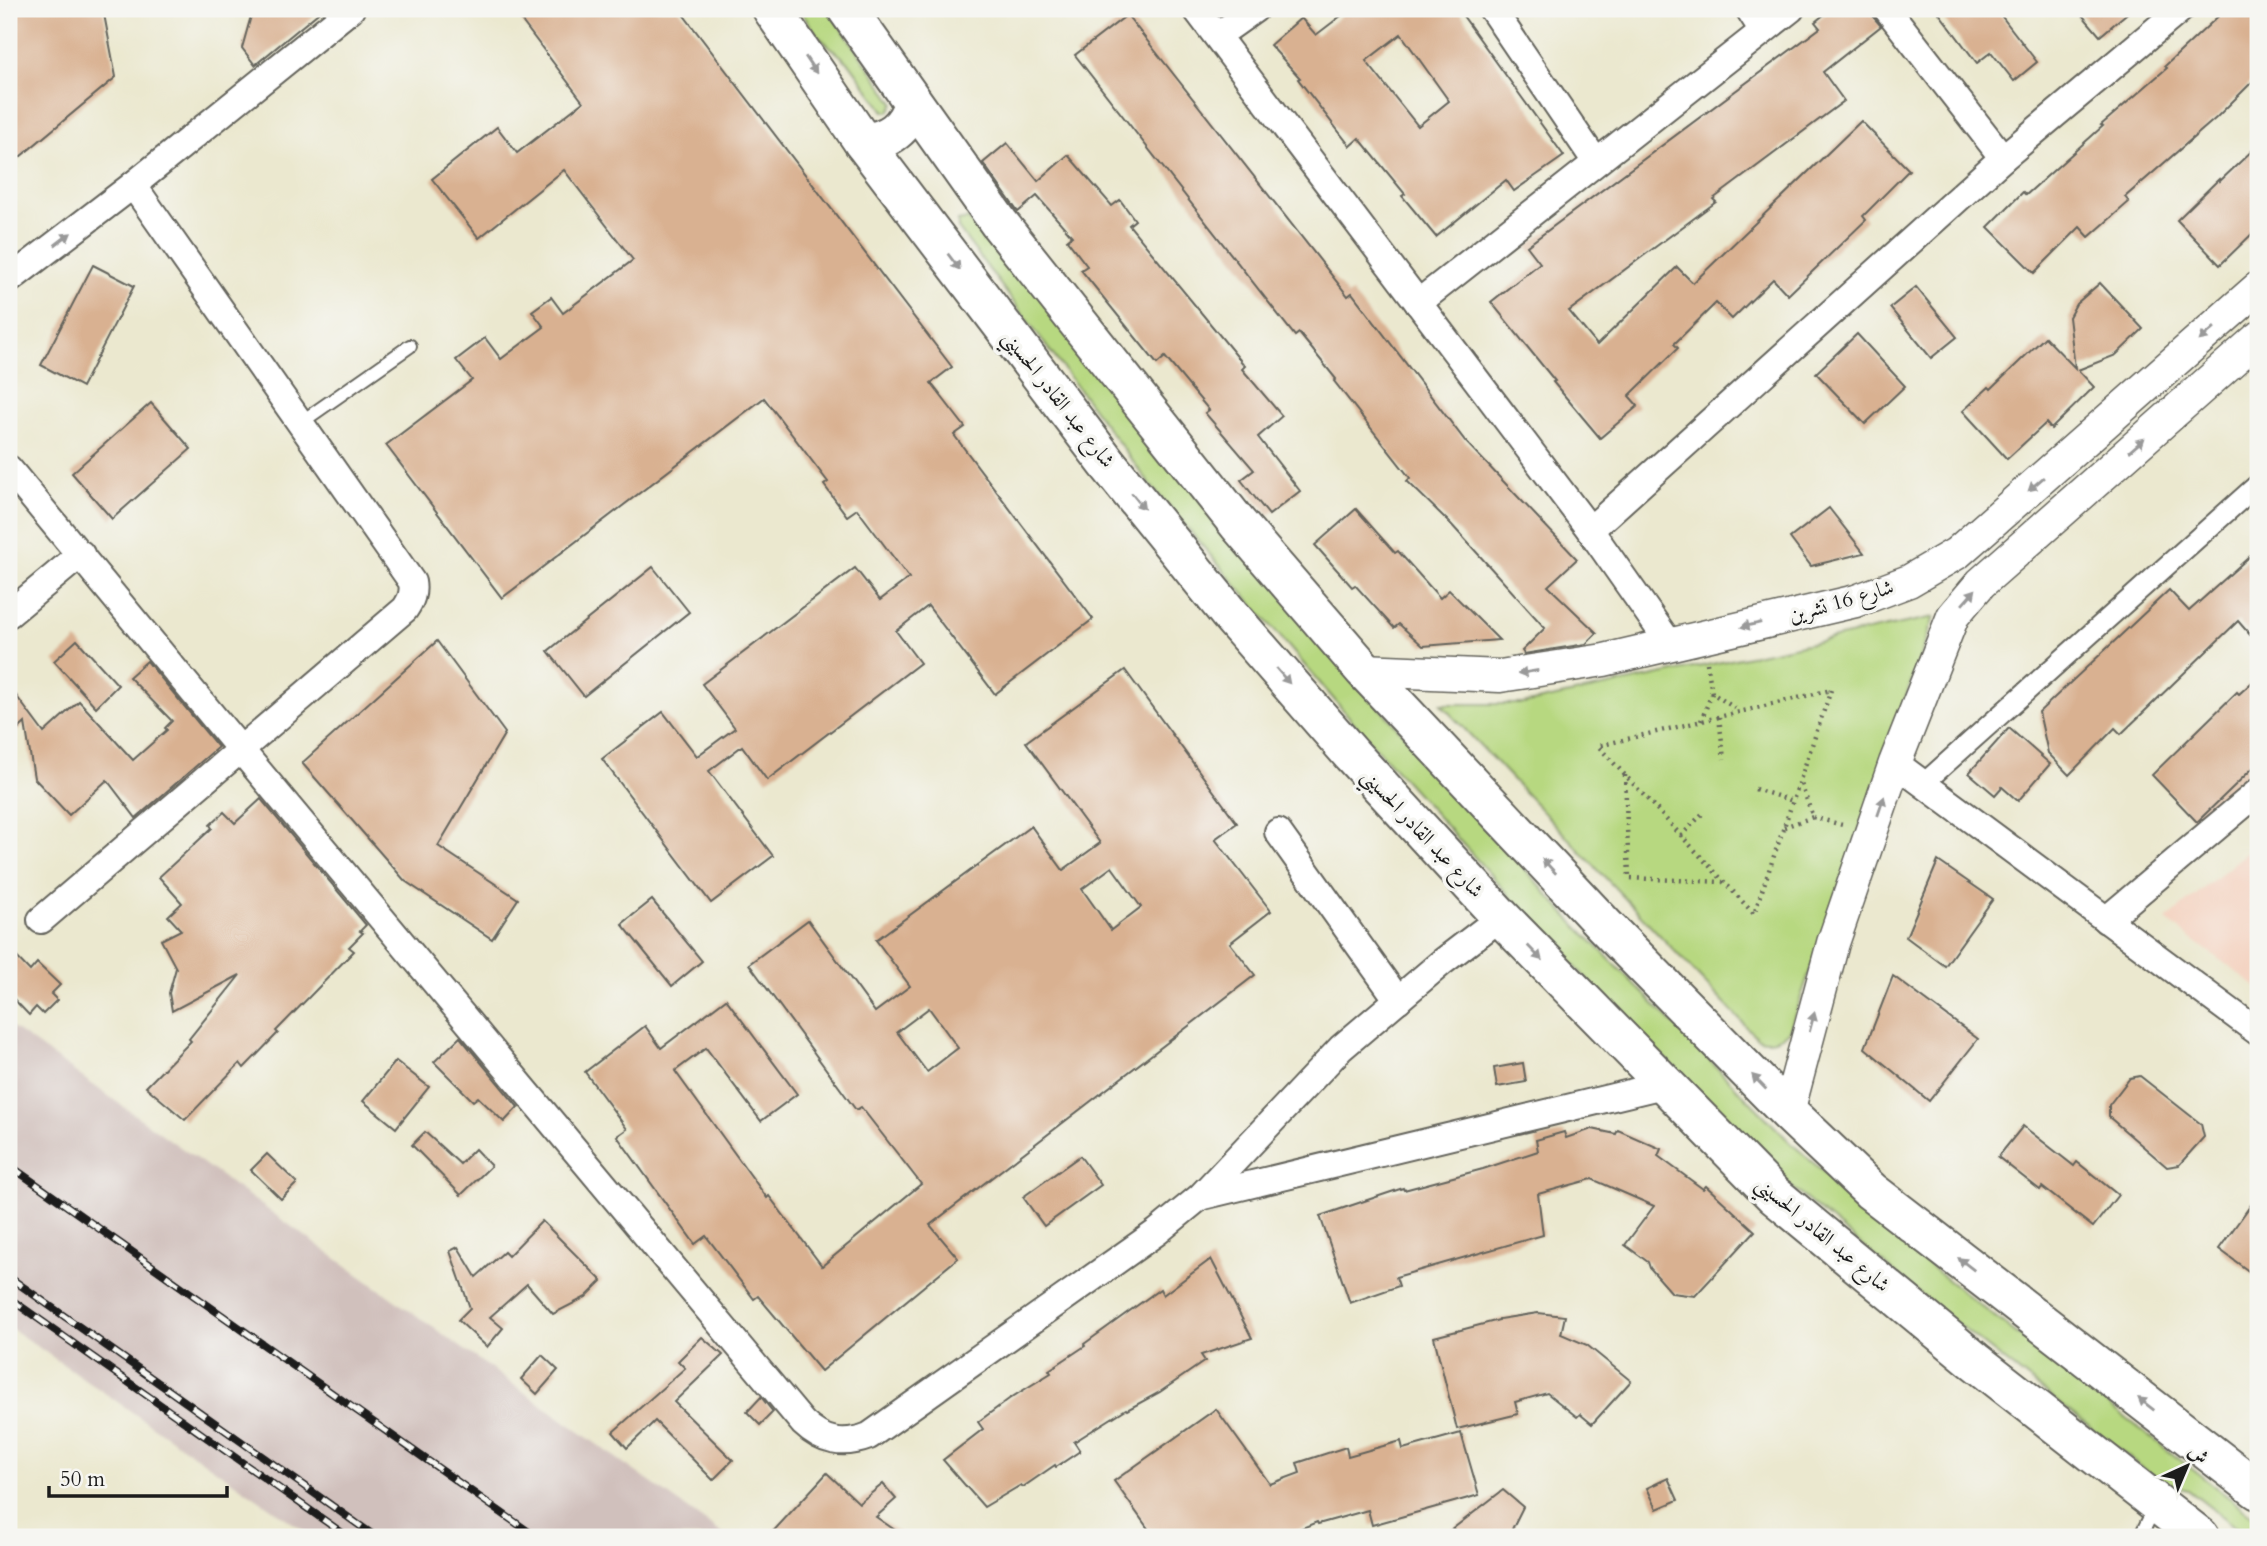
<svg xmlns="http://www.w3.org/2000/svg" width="2267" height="1546" viewBox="0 0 2267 1546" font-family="Cardo,Amiri,serif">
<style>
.built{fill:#f4d3c1}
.industrial{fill:#d0c0bc}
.green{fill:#b7d880;stroke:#6a7a4e;stroke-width:2}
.building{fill:#d9b191;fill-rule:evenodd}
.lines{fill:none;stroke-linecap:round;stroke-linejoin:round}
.service-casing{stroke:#64635b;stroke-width:16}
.pedestrian-casing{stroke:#64635b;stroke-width:23}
.minor-casing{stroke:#64635b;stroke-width:30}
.tertiary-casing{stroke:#64635b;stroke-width:35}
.primary-casing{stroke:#64635b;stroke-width:42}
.path{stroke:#64635b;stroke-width:4.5;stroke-dasharray:2 5;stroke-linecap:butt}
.service{stroke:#fff;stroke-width:12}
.pedestrian{stroke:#fff;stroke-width:19}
.minor{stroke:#fff;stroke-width:26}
.tertiary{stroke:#fff;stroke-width:32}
.primary{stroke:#fff;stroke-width:38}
.rail-casing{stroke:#1c1c1c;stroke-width:8}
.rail{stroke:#f6f6f2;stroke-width:5;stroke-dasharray:16;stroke-linecap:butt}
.oneway{fill:#999}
.labels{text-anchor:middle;stroke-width:7;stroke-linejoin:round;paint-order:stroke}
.street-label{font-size:21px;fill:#1c1c1c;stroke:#f6f6f2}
</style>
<rect width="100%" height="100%" fill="#f6f6f2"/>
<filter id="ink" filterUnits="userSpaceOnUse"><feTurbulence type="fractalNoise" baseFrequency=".0143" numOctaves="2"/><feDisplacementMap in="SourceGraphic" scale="14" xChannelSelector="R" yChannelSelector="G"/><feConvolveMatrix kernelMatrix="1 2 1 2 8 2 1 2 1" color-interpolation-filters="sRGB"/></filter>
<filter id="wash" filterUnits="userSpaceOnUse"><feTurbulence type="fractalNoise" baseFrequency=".00686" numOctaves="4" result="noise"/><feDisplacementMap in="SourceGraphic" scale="28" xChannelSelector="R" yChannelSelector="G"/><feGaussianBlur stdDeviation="1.57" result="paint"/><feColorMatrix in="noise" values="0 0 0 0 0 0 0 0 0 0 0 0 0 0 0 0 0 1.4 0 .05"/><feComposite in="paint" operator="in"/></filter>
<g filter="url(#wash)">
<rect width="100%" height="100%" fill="#ebe8cf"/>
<polygon class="built" points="2258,843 2258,988 2166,920"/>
<polygon class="industrial" points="9,1025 727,1537 313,1537 9,1327"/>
<g class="green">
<polygon points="799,9 828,9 894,103 889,112 884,111 850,64 819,37"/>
<polygon points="968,219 1007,266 1030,282 1334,657 1568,917 1792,1144 1937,1272 2258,1520 2258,1532 2255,1537 2239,1530 2188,1490 2163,1484 1947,1316 1785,1182 1553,944 1367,738 1152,487 958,228 958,221"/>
<path d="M1934 617 1789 1031C1779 1039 1769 1043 1757 1038L1441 704H1523Z"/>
</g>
<g id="blocks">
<g class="building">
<polygon points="9,9 103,9 116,77 9,166"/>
<polygon points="253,9 323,9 255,65 242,48"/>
<polygon points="528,9 679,9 952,367 931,383 965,427 954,435 1093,619 995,694 928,606 896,631 920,663 767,780 742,746 709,771 773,856 711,903 602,759 663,712 697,756 735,728 702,684 855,568 880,600 909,578 857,509 847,516 824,485 828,482 764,398 502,598 386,445 472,380 456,360 485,338 501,359 544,327 532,311 551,297 563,313 633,260 564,170 479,238 432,179 497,127 517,153 583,102 518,16"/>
<path d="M1350 9H1458L1564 156 1514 191 1506 180 1436 237 1402 196 1405 194 1359 138 1350 146 1298 79 1300 78 1270 45 1301 18 1316 35ZM1401 34 1449 101 1418 126 1366 61Z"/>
<polygon points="1831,9 1872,9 1874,18 1881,26 1823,72 1844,101 1713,199 1716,202 1569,311 1597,345 1677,267 1693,283 1861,121 1909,170 1863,216 1866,220 1788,295 1773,279 1732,319 1716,303 1674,344 1678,348 1629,396 1638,406 1600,438 1553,382 1555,381 1491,302 1540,263 1527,246 1820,28 1815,22"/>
<polygon points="1936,9 1996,9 2037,62 2014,81 1991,52 1977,63"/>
<polygon points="2077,9 2132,9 2100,36"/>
<polygon points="2226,9 2258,9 2258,76 2216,118 2125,197 2129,202 2089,237 2080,227 2034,273 1988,227 2023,192 2026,195 2103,126 2101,125 2167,68 2165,66"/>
<polygon points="1127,15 1348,296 1352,293 1466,442 1577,559 1548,586 1597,633 1586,644 1524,654 1522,651 1545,628 1450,523 1407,481 1410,478 1334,381 1336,379 1299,333 1295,336 1075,55"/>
<polygon points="1007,143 1038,181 1068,155 1112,206 1120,200 1135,220 1129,225 1245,366 1242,369 1282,416 1258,437 1300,491 1269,515 1241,480 1254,470 1205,413 1209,410 1165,357 1157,364 1081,270 1087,266 1067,240 1072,236 1037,196 1018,212 983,163"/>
<polygon points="2258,145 2258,228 2220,265 2177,220 2219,179 2220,181"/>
<polygon points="93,265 134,286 82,387 41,365"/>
<polygon points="2100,283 2143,329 2116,355 2078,370 2094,387 2051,429 2046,423 2007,459 1963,411 1989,387 1991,389 2045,337 2075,368 2069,317 2076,304"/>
<polygon points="1916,287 1957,337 1931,358 1890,308"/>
<polygon points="1857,334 1905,386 1865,424 1816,373"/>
<polygon points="151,403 191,449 112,519 72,473"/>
<polygon points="1829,508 1864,553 1811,566 1790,538"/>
<polygon points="1356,509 1395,553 1398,551 1440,598 1449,590 1499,640 1423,646 1399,624 1394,628 1355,585 1352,587 1315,545"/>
<polygon points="2258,549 2258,644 2238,621 2121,734 2115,728 2069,775 2048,753 2039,712 2169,590 2189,611"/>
<polygon points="653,567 689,612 584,696 548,651"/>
<polygon points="77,640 118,685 96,707 54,661"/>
<polygon points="437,641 505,733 438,846 518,899 492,939 405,881 302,763"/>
<polygon points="147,661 218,747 136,818 107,780 69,815 34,778 25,723 9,738 9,686 44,733 79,701 133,760 167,730 165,728 172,721 129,677"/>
<path d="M1125 670 1237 823 1215 839 1271 911 1230 943 1255 975 930 1225 958 1258 821 1371 758 1296 754 1299 706 1236 695 1244 617 1136 627 1129 585 1072 645 1026 661 1048 726 999 797 1094 761 1121 706 1048 675 1071 767 1198 769 1196 822 1266 921 1184 861 1107 856 1110 749 964 808 920 875 1012 910 986 876 940 1031 826 1063 870 1100 843 1026 742ZM1112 867 1141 907 1111 930 1082 889ZM929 1008 958 1048 927 1072 897 1032Z"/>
<polygon points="2258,677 2258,763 2197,822 2152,775 2237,692 2239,694"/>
<polygon points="2009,728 2050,764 2018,801 2002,787 1995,795 1969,773"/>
<polygon points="261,799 366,925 360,931 363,933 349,947 354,951 276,1031 278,1033 244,1068 240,1063 185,1120 146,1087 191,1041 189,1039 240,975 172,1011 169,993 176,968 161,940 181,930 168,916 182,903 159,877 212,828 210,825 224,812 235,823"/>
<polygon points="1938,861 1993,899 1945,966 1906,937"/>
<polygon points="652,900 702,961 672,986 622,924"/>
<polygon points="9,949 30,971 37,963 60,985 51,994 57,1000 43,1014 36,1007 29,1015 9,994"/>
<polygon points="1893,976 1978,1039 1929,1101 1865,1048"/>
<polygon points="460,1037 518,1107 504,1122 478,1097 473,1101 434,1062"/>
<polygon points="396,1061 429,1087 396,1128 363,1101"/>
<polygon points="1523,1063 1526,1082 1497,1087 1494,1068"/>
<polygon points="2140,1076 2201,1124 2204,1137 2179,1165 2167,1167 2109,1117 2109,1105 2130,1078"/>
<polygon points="2023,1126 2074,1166 2077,1162 2118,1195 2093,1227 2042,1187 2040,1190 1998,1157"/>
<polygon points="1592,1129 1616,1134 1618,1130 1661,1149 1658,1156 1703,1189 1706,1186 1755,1231 1695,1296 1672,1293 1650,1268 1648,1262 1625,1245 1654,1206 1592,1179 1538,1194 1543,1235 1396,1277 1399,1286 1350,1303 1320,1216 1403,1188 1404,1190 1483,1169 1538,1151 1536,1140 1564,1132 1566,1138"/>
<polygon points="425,1132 460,1164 475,1149 491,1166 461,1195 412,1145"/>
<polygon points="267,1154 297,1183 281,1199 251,1170"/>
<polygon points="1080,1156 1101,1185 1044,1226 1023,1197"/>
<polygon points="2258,1195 2258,1278 2219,1249"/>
<polygon points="542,1221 602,1281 586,1297 553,1314 527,1284 490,1317 503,1328 487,1347 458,1320 470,1308 450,1251 458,1247 476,1277 504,1252 508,1256"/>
<polygon points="1211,1259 1252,1338 1201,1355 1205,1361 1160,1392 1127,1410 1126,1409 1074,1442 1080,1451 1056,1467 1055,1465 1023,1487 1021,1485 984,1507 943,1460 983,1429 978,1422 1009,1399 1051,1373 1049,1370 1085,1346 1084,1344 1160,1289 1163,1295"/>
<polygon points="1538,1313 1565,1316 1561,1334 1587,1345 1631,1381 1592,1424 1580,1414 1577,1417 1547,1393 1515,1402 1518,1414 1457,1429 1434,1337 1499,1320 1499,1319"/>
<polygon points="702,1337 723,1355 674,1402 733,1460 713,1480 655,1421 627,1448 613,1432 685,1368 678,1361"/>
<polygon points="542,1355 558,1370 537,1394 521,1379"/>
<polygon points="761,1397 773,1412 760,1425 747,1412"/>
<polygon points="1216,1409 1270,1484 1300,1473 1297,1463 1346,1447 1348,1456 1401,1441 1403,1449 1461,1433 1479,1495 1372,1525 1368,1510 1318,1524 1317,1522 1280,1537 1154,1537 1114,1481"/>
<polygon points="827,1473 859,1503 883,1484 896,1499 876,1517 905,1537 768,1537"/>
<polygon points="1668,1478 1678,1500 1657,1509 1647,1488"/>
<polygon points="1503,1490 1523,1507 1508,1537 1442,1537"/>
</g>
</g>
</g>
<g filter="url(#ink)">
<use href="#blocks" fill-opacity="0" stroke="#64635b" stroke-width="2"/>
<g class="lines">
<defs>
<g id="service">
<polyline points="300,423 410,346"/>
<polyline points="2140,1537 2155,1507"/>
</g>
<polyline id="pedestrian" points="1923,784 2258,484"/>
<g id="minor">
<polyline points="1196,9 1590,530 1670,644"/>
<polyline points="1492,9 1596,162"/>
<polyline points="1749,9 1763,31"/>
<polyline points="1887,9 2003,158"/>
<polyline points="1217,36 1255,9"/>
<polyline points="9,280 133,185 351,9"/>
<polyline points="1418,303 1791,9"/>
<path d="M9 469 240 749 803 1423C823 1442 843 1446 869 1436L1157 1232 1201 1196 1341 1048 1441 963 1501 917"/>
<polyline points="1590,530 2003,158 2181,9"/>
<polyline points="9,614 81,554"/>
<polyline points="1895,763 2258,1032"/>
<polyline points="1278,832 1398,1000"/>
<path d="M41 920 405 609C411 600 414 593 412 582L133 185"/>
<polyline points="2106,920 2258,792"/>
<polyline points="1203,1196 1663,1085"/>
</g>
<g id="tertiary">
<polyline points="1364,670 1500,676 1604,660 1856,601 1909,581 1957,553 2258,288"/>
<polyline points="1788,1112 1833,943 1895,763 1953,616 1981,583 2258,338"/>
</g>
<g id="primary">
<polyline points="772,9 863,142 1107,463 1230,615 1352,755 1501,917 1774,1195 1975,1361 2200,1537"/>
<polyline points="847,9 999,223 1238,524 1364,670 1605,926 1788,1112 1871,1191 2258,1490"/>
<path d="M863 142C889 141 906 128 913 103"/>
</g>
</defs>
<use href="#service" class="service-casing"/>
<use href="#pedestrian" class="pedestrian-casing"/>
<use href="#minor" class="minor-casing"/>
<use href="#tertiary" class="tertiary-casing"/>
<use href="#primary" class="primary-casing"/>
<g class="path">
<polyline points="1707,663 1712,693"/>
<polygon points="1831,690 1754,914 1598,746"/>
<polyline points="1719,717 1724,759"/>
<polyline points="1701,721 1712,693 1739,711"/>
<polyline points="1625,775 1629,878 1723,882"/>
<polyline points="1755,789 1793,801"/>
<polyline points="1813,817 1846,826"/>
<polyline points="1784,827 1813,817 1800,781"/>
<polyline points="1681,836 1704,812"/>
</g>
<use href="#service" class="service"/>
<use href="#pedestrian" class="pedestrian"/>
<use href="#minor" class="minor"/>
<use href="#tertiary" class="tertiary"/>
<use href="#primary" class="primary"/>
<defs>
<g id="rail">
<polyline points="9,1165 536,1537"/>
<polyline points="9,1277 376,1537"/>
<polyline points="9,1298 348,1537"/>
</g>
</defs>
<use href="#rail" class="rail-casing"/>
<use href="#rail" class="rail"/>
</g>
<defs><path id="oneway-solid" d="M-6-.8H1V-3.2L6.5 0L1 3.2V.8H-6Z" transform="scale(1.75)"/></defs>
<g class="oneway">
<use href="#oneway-solid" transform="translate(811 65) rotate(56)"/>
<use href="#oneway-solid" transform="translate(63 239) rotate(-37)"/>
<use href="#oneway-solid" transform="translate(954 262) rotate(53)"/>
<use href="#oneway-solid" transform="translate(2207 334) rotate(139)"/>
<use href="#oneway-solid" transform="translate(2137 445) rotate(-41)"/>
<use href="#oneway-solid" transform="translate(2036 484) rotate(139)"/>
<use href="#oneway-solid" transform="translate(1138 501) rotate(51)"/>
<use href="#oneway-solid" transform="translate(1969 597) rotate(-49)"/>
<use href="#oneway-solid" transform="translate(1751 625) rotate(167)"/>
<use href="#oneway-solid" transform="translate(1528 672) rotate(171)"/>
<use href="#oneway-solid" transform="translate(1283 676) rotate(49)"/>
<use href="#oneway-solid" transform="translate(1881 806) rotate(-71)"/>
<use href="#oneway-solid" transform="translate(1549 866) rotate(-133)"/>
<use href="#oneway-solid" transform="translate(1535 953) rotate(46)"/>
<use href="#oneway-solid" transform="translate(1812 1022) rotate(-75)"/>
<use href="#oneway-solid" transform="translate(1759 1082) rotate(-134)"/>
<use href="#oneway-solid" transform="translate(1966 1264) rotate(-142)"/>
<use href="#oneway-solid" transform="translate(2146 1404) rotate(-142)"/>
</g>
</g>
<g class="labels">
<g class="street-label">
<text transform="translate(1059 399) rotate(52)" y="7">شارع عبد القادر الحسيني</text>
<text transform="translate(1841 601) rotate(-16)" y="7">شارع 16 تشرين</text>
<text transform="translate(1423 833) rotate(47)" y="7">شارع عبد القادر الحسيني</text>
<text transform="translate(1823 1234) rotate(40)" y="7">شارع عبد القادر الحسيني</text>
</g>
</g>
<rect width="2267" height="1546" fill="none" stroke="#f6f6f2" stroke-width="35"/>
<g transform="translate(2187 1466) rotate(44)" stroke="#f6f6f2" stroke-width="5" paint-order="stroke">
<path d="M0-5L12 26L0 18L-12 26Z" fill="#1c1c1c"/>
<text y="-10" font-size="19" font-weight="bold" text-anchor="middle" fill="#1c1c1c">ش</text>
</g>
<path d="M49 1486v10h178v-10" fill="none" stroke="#1c1c1c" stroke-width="3.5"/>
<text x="60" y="1486" font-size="21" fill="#1c1c1c" stroke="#f6f6f2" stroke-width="5" paint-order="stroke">50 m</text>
</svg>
